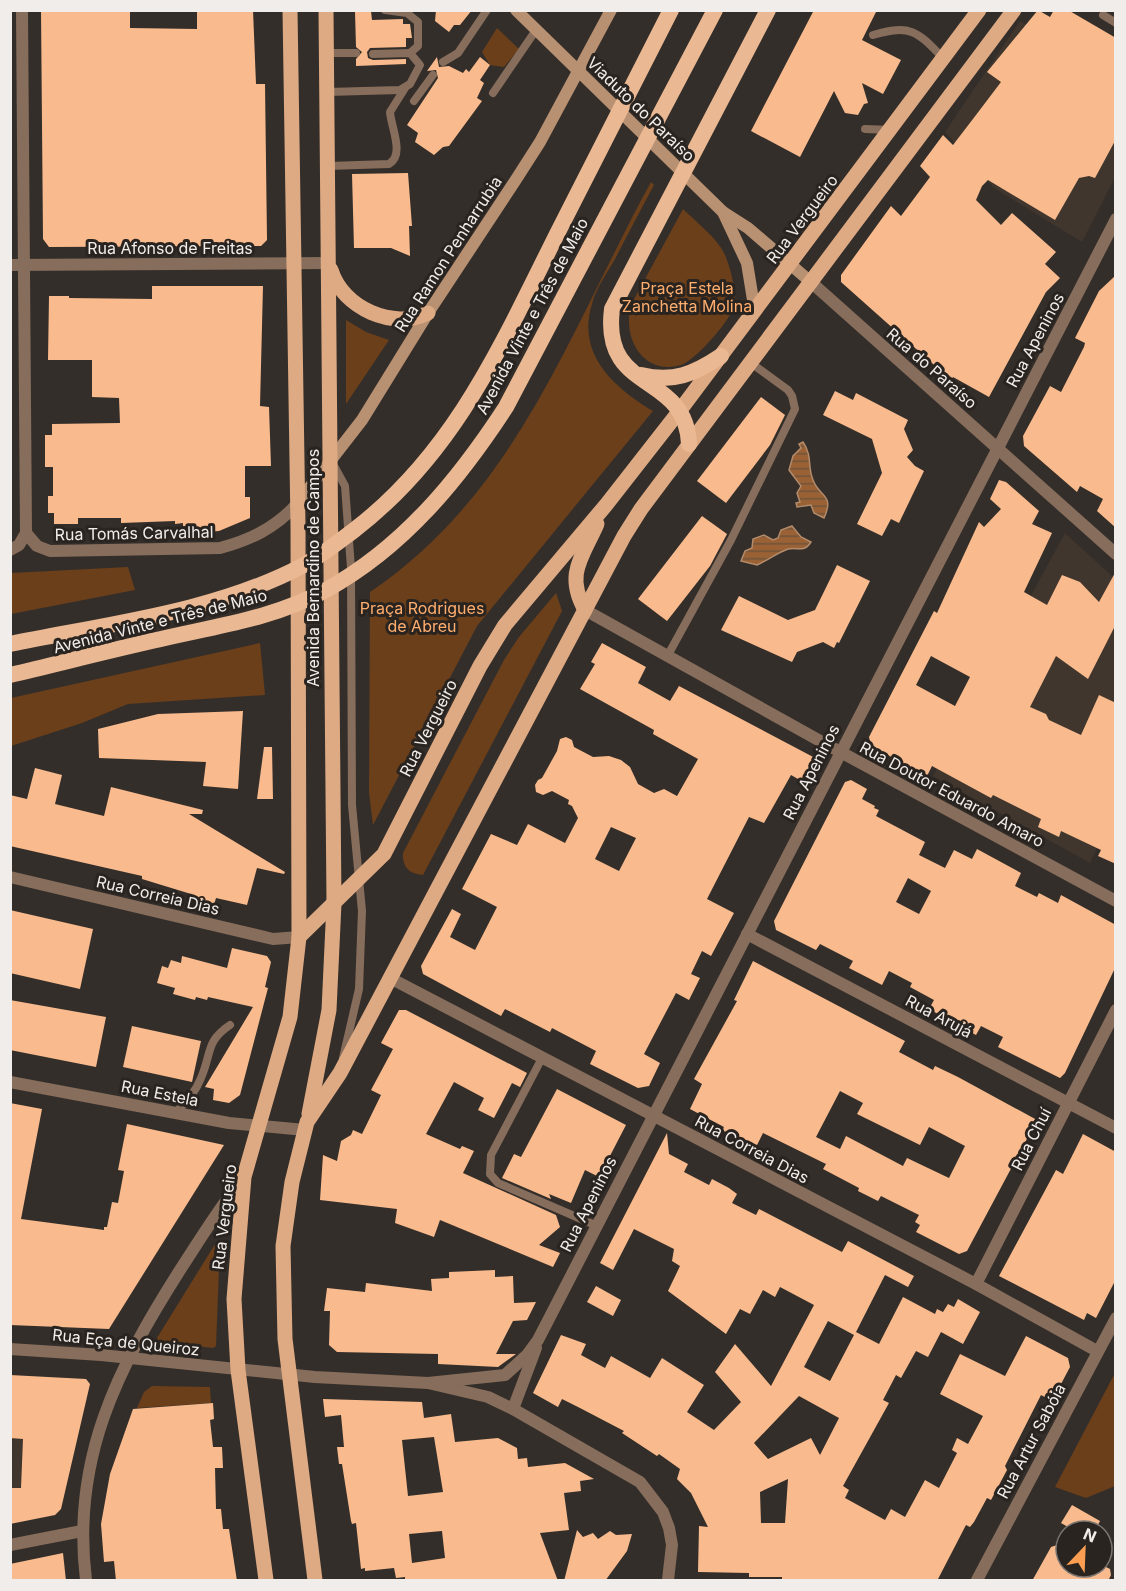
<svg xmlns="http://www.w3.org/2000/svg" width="1126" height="1591" viewBox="0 0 1126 1591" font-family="Inter,sans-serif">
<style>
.built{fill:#41362d}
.green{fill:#6b3f1a}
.water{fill:url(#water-rules);stroke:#b38b6b;stroke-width:1.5}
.building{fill:#f9bb8d;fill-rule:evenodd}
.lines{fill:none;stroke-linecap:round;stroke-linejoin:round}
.service{stroke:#876d5b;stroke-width:8}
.minor{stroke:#876d5b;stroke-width:12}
.tertiary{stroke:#876d5b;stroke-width:12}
.secondary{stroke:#b89072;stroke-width:12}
.primary{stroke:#deaa83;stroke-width:15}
.trunk{stroke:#eab892;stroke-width:16}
.labels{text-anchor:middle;stroke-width:6;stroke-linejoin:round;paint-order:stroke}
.street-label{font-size:16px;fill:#f1edea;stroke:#2a2420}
.park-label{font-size:16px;fill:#ffae6e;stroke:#2a2420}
</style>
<defs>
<pattern id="water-rules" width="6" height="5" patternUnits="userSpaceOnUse" patternTransform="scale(1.5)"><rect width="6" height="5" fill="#996134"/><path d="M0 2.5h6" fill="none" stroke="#70543d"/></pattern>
</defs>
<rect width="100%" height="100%" fill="#342e2a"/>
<g class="built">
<polygon points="1020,21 1115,75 1115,177 1082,242 994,188 945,132"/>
<polygon points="1065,533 1115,579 1115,807 1090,863 933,776"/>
<polygon points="11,1438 77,1440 66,1485 11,1488"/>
</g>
<g class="green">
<polygon points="497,28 519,49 504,67 490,65 482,52"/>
<path d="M651 182 654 185C641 209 628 234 615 259 607 273 596 288 592 304 576 355 615 388 653 411L477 626 373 825 369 793 370 592C517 493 570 330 651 182Z"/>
<path d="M683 209C696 222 716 237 724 253 730 265 736 290 735 303 733 318 696 360 681 365 643 376 622 338 631 305Z"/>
<polygon points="346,320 366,332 389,340 346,404"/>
<polygon points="128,567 135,590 11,614 11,573"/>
<path d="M556 593 562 611 423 875C409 874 402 867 403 853L504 660 519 637Z"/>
<polygon points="260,643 265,695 128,704 82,723 11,746 11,698"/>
<polygon points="217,1241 220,1242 216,1346 213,1348 158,1342 157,1338"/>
<polygon points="1115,1373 1115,1486 1086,1498 1055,1487"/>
<polygon points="152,1386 210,1387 211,1403 137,1408 144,1392"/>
</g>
<g class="water">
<path d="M803 442C813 457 807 466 813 480 819 497 835 494 824 518L814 513 811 505 797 507 796 503 800 502 797 493 801 486 789 470 793 456 801 448 799 444Z"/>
<path d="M792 526 801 537 811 542C804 553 798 547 788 549 777 553 768 560 757 565L741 561 745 551 752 548 753 539 764 535 773 540 778 538 781 530Z"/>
</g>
<g class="building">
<polygon points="41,10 130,10 130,28 197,29 197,10 253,10 256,84 265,84 267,240 261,246 49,247 43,239"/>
<polygon points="436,10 472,10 460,25 454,25 449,32 435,21"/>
<polygon points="814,10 877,10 862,40 901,60 883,94 862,83 868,103 864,104 858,115 845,113 834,91 800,157 751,131"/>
<polygon points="1038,10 1050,17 1054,10 1068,10 1116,38 1116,139 1095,178 1089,176 1079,178 1055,220 988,180 982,186 976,200 1001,225 1012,213 1056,252 1045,264 1060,278 1046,292 989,397 953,377 951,380 841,282 841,275 891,206 901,216 930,177 920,166 943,135 953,145 976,115 1001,82 987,72"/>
<polygon points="371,11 372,20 403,19 403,24 410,24 412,38 406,38 406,47 370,48 367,52 368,58 373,60 406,59 406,64 356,66 356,59 362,52 356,47 355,12"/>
<polygon points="437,57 439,67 449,66 463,73 466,69 469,72 480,57 490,65 480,80 484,83 477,98 482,101 449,146 443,147 434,155 415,142 418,133 407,125 438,78 436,70 427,71"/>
<polygon points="408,173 412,226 409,226 410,256 391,248 354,248 352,174"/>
<polygon points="1116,275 1116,528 1097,511 1103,499 1080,486 1077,492 1024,446 1023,436 1050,386 1061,392 1084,347 1085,343 1075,338 1099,291"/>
<polygon points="152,286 263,286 260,406 269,407 271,466 245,466 245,497 250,497 250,518 219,531 196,533 195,526 183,526 183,523 175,524 175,521 121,523 121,518 78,518 78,524 54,524 54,513 48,513 48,496 53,496 53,467 45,467 45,435 52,435 52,424 120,423 119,398 92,397 92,360 48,360 49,296 69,296 69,298 152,299"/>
<polygon points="835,391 853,400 856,393 908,420 904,429 913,450 907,457 915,466 924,471 899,523 891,519 882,536 857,524 882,473 872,439 823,415"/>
<polygon points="761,397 785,415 770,445 726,503 697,481"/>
<path d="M999 480 1006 482 1039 511 1032 524 1052 533 1024 592 1047 605 1062 575 1080 582 1099 602 1116 571V624L1088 679 1056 656 1030 707 1046 714 1049 720 1081 735 1099 695 1116 703V864L1098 856 1101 850 1061 831 1059 837 1038 827 1041 819 993 795 991 798 932 766 927 776 871 746 869 737 934 611 937 613 979 522 984 527 1001 509 990 499ZM931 656 970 677 955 706 916 685Z"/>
<polygon points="702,516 727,534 710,566 667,621 638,599"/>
<polygon points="837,565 870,581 839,643 837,642 834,648 823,642 797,652 792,662 721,630 739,596 788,620 815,610"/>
<path d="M602 643 646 667 638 683 670 701 679 686 817 759 805 783 791 775 764 823 749 817 707 899 734 913 711 956 702 951 691 974 700 978 689 1000 676 993 644 1054 660 1063 649 1086 638 1088 590 1064 596 1051 552 1028 550 1032 505 1009 501 1016 423 974 421 966 452 909 461 914 450 937 475 950 497 907 462 889 491 834 517 845 528 824 565 843 578 818 572 806 568 804 569 800 552 791 543 795 536 792 535 785 538 780 542 778 557 751 560 739 566 737 572 740 574 747 593 757 609 756 621 760 630 767 638 784 654 793 664 789 677 796 698 759 653 734 654 730 580 689 595 664 591 662ZM611 827 636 838 619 871 595 859Z"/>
<polygon points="243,711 238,789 203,786 206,762 99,758 98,729 158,714"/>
<polygon points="264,747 272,747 273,799 257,799"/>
<polygon points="35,768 62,775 55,804 104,816 111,787 203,810 202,814 189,814 285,872 284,874 257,868 247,905 216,898 213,908 189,902 191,894 142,879 142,876 10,846 10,795 27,799"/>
<path d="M851 780 867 789 862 799 875 806 874 808 879 810 876 816 925 842 919 855 945 868 954 850 972 859 977 849 1021 873 1015 886 1037 897 1039 893 1058 903 1061 895 1116 925V966L1065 1073 1060 1078 998 1047 1003 1037 981 1026 976 1035 929 1009 934 1000 910 987 912 983 889 971 882 985 849 968 853 961 820 944 816 950 776 930 774 921 845 782ZM908 878 931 891 919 914 896 902Z"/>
<polygon points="10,910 93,929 80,989 10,973"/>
<polygon points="232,948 267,956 271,962 265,987 268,988 240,1095 229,1103 213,1100 214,1089 205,1087 253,1007 208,997 207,1000 196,997 195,1000 173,994 175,988 157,983 162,966 168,968 171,960 181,963 182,956 227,968"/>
<path d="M753 961 905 1041 899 1052 933 1070 935 1066 958 1077 1037 1120 967 1251 959 1254 916 1232 920 1225 915 1222 919 1215 881 1196 878 1201 858 1191 859 1188 823 1169 826 1164 763 1133 756 1147 722 1130 724 1127 690 1109 702 1084 694 1079 737 1001 734 1000ZM840 1091 863 1103 857 1114 920 1145 929 1127 965 1146 949 1178 907 1158 903 1166 846 1136 840 1149 816 1137Z"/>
<polygon points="10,1000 106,1017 96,1067 10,1050"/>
<polygon points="399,1010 406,1010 527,1073 520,1087 512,1083 494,1118 478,1110 484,1098 454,1082 426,1134 460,1149 462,1146 474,1151 463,1173 556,1215 560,1227 539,1245 560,1253 553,1267 440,1220 434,1237 395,1223 397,1209 320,1200 323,1155 337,1161 341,1141 351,1135 353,1130 362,1134 381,1095 371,1090 393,1049 381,1043"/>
<polygon points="132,1026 201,1041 192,1082 123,1067"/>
<polygon points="557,1089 626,1125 599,1177 585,1170 571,1203 549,1194 551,1199 502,1178 514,1154 521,1157"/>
<polygon points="10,1103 42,1109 21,1219 104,1230 104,1227 107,1227 112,1202 118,1203 124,1171 118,1170 127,1124 224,1145 109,1329 10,1325"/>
<path d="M667 1133 669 1154 688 1164 684 1172 709 1185 712 1179 729 1188 737 1194 732 1203 756 1215 759 1209 842 1252 848 1241 914 1276 908 1287 885 1275 856 1332 879 1344 903 1297 935 1314 937 1309 943 1312 948 1304 954 1307 958 1299 980 1312 963 1344 941 1332 928 1357 916 1351 901 1378 896 1375 883 1400 889 1403 843 1486 849 1490 845 1498 885 1520 891 1509 905 1517 925 1480 939 1488 957 1453 952 1450 957 1438 968 1444 983 1416 940 1394 960 1354 1005 1376 1026 1336 1068 1358 1070 1367 1052 1401 1041 1395 1005 1466 1007 1470 991 1500 987 1498 974 1522 970 1527 966 1525 937 1581H782V1577H749V1573L698 1572 699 1526 708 1527 691 1493 677 1479 680 1469 659 1454 657 1456 622 1433 624 1431 580 1408 562 1399 558 1407 533 1393 561 1335 586 1344 581 1355 605 1368 611 1356 650 1378 662 1358 704 1385 687 1412 714 1430 741 1402 715 1372 735 1344 771 1386 814 1305 780 1287 775 1297 763 1290 750 1314 740 1309 726 1334 668 1291 680 1266 672 1261 674 1249 634 1229 613 1270 600 1263ZM828 1321 854 1335 830 1381 804 1367ZM799 1396 839 1418 820 1455 811 1438 768 1459 754 1443ZM788 1479 785 1523H761L760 1492Z"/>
<polygon points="1083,1134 1116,1152 1116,1279 1096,1318 1087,1313 1084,1320 999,1276 1056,1170 1063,1174"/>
<polygon points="495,1270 495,1277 513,1276 514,1303 536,1302 527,1320 513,1321 496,1354 516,1354 498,1367 438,1364 438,1354 337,1352 329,1345 330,1311 324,1311 327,1288 365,1292 366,1283 432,1291 431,1279 449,1278 449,1272"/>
<polygon points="596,1286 621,1300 613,1316 587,1302"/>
<polygon points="10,1375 86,1379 90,1384 61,1509 55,1515 10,1524 10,1488 21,1488 23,1439 10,1438"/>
<path d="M323 1399 422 1402 424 1418 451 1414 455 1442 498 1438 517 1448 518 1459 527 1458 528 1467 565 1463 594 1479 580 1481 581 1491 564 1493 569 1530 540 1533 558 1581H405V1577L396 1578 394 1568 365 1571V1568L361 1569 356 1523 352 1524 351 1521 342 1464H339L337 1447H344L341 1415 325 1417ZM434 1437 443 1492 408 1496 402 1440ZM442 1531 445 1558 412 1563 409 1534Z"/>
<polygon points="213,1403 214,1419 210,1420 213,1447 222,1447 223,1468 215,1468 216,1509 221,1509 223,1529 229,1529 237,1581 116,1581 114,1561 104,1562 101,1524 110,1474 133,1409"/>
<polygon points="1072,1505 1100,1521 1095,1531 1075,1531 1061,1523"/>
<polygon points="577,1530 583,1537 593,1533 598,1539 610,1531 616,1535 632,1534 627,1551 605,1581 564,1581"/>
<polygon points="1066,1542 1066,1567 1106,1567 1110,1569 1111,1575 1108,1581 1032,1581 1051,1547"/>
<polygon points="63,1553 66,1581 10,1581 10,1564"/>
</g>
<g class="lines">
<g class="service">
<polyline points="385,10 407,13 418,22 418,46 410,53"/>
<polyline points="1103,15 1116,23"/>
<path d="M873 35C911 24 917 31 944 59"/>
<polyline points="327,53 356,53"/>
<polyline points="443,62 458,53 487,10"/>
<polyline points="327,92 400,90 410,84 420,65 410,53 373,54"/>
<polyline points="493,93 536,30"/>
<polyline points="414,101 433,75"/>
<polyline points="865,129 891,130"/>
<path d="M328 166 389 164C405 155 391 127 390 112L405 88"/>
<polyline points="333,464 345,486 351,568 352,805 362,911 359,989 343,1058"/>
<polyline points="668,655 731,540 795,409 792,396 788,390 751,363"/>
<polyline points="542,1058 491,1155 490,1174 498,1183 595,1225"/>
<path d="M175 1113C186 1103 196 1091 201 1078 212 1053 205 1042 230 1025"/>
</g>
<g class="minor">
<polyline points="10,265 329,263"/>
<path d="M26 533 37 546 50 551 220 548C250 540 275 528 296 505"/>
<polyline points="10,550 19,545 26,533 22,10"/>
<polyline points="585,610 822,742 1116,901"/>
<polyline points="10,877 273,939 299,937"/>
<polyline points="747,934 1116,1128"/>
<polyline points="390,978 976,1284 1097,1351"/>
<polyline points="10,1082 229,1123 305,1130"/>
<polyline points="976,1284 1116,1010"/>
<polyline points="10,1545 82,1531"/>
<polyline points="977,1580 1116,1318"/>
</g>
<g class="tertiary">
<polyline points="812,283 1116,554"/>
<polyline points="10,1349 101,1355 315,1377 428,1383 488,1397 513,1409 640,1482 663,1512 669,1528 672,1545 668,1580"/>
<polyline points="428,1383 505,1375 527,1355 538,1340 1116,219"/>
<polyline points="513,1409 536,1348"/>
<path d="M86 1580C71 1460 117 1369 180 1270 201 1238 220 1206 244 1177"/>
</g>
<g class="secondary">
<polyline points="516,10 723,212 748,228 812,283"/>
<polyline points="723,212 747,263 755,312"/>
<polyline points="296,505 362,420 428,313 515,181 540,142 611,10"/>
</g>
<g class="primary">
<path d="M331 270C343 309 394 330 428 313"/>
<path d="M585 610C565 574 582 558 597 524"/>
<polyline points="299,937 384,854 480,666 505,625 606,505 681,409 979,10"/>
<polyline points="309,1114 329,1010 334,903 326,10"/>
<polyline points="266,1580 238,1370 234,1299 244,1177 290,1017 299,937 298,526 290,10"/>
<polyline points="315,1580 285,1339 283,1246 292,1182 307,1122 340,1073 624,536 641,509 1014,10"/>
</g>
<g class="trunk">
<path d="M641 375C673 383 694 374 721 356"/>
<path d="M689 444C686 371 601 395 612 309L768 10"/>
<path d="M10 644C108 624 216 612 304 565 322 555 337 543 353 531 455 453 501 346 557 234 595 160 633 85 671 10"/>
<path d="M10 675C61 663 111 650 161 639 217 626 275 618 326 590 404 547 459 479 506 407L715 10"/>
</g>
</g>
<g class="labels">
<g class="street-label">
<text transform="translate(641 109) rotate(44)" y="6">Viaduto do Paraíso</text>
<text transform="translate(802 219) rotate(-53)" y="6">Rua Vergueiro</text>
<text x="170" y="254">Rua Afonso de Freitas</text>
<text transform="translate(448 254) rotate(-57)" y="6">Rua Ramon Penharrubia</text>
<text transform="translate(532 316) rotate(-62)" y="6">Avenida Vinte e Três de Maio</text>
<text transform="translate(1035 340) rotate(-62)" y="6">Rua Apeninos</text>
<text transform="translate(932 368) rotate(41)" y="6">Rua do Paraíso</text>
<text transform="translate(134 533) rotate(-1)" y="6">Rua Tomás Carvalhal</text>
<text transform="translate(313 568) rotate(-90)" y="6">Avenida Bernardino de Campos</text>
<text transform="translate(160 621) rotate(-14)" y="6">Avenida Vinte e Três de Maio</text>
<text transform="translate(428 728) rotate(-63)" y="6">Rua Vergueiro</text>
<text transform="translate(811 772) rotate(-63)" y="6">Rua Apeninos</text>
<text transform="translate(952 794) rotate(28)" y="6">Rua Doutor Eduardo Amaro</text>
<text transform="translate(158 895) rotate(13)" y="6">Rua Correia Dias</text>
<text transform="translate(939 1016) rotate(28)" y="6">Rua Arujá</text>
<text transform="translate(160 1093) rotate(11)" y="6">Rua Estela</text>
<text transform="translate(1031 1139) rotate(-63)" y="6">Rua Chuí</text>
<text transform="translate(752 1149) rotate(28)" y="6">Rua Correia Dias</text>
<text transform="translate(588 1204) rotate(-63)" y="6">Rua Apeninos</text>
<text transform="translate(224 1217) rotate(-83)" y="6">Rua Vergueiro</text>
<text transform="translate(126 1342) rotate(6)" y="6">Rua Eça de Queiroz</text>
<text transform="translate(1031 1441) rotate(-62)" y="6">Rua Artur Sabóia</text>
</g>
<g class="park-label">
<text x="687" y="294">Praça Estela<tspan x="687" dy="18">Zanchetta Molina</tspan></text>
<text x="422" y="614">Praça Rodrigues<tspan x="422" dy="18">de Abreu</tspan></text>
</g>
</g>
<rect width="1126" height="1591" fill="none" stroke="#f1edea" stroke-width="24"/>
<g transform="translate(1084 1549) rotate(23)"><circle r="28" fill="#2a2420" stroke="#7a7471" stroke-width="1.5"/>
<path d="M0-4.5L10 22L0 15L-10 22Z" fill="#fb9e51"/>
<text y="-9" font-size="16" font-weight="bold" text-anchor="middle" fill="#f1edea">N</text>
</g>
</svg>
